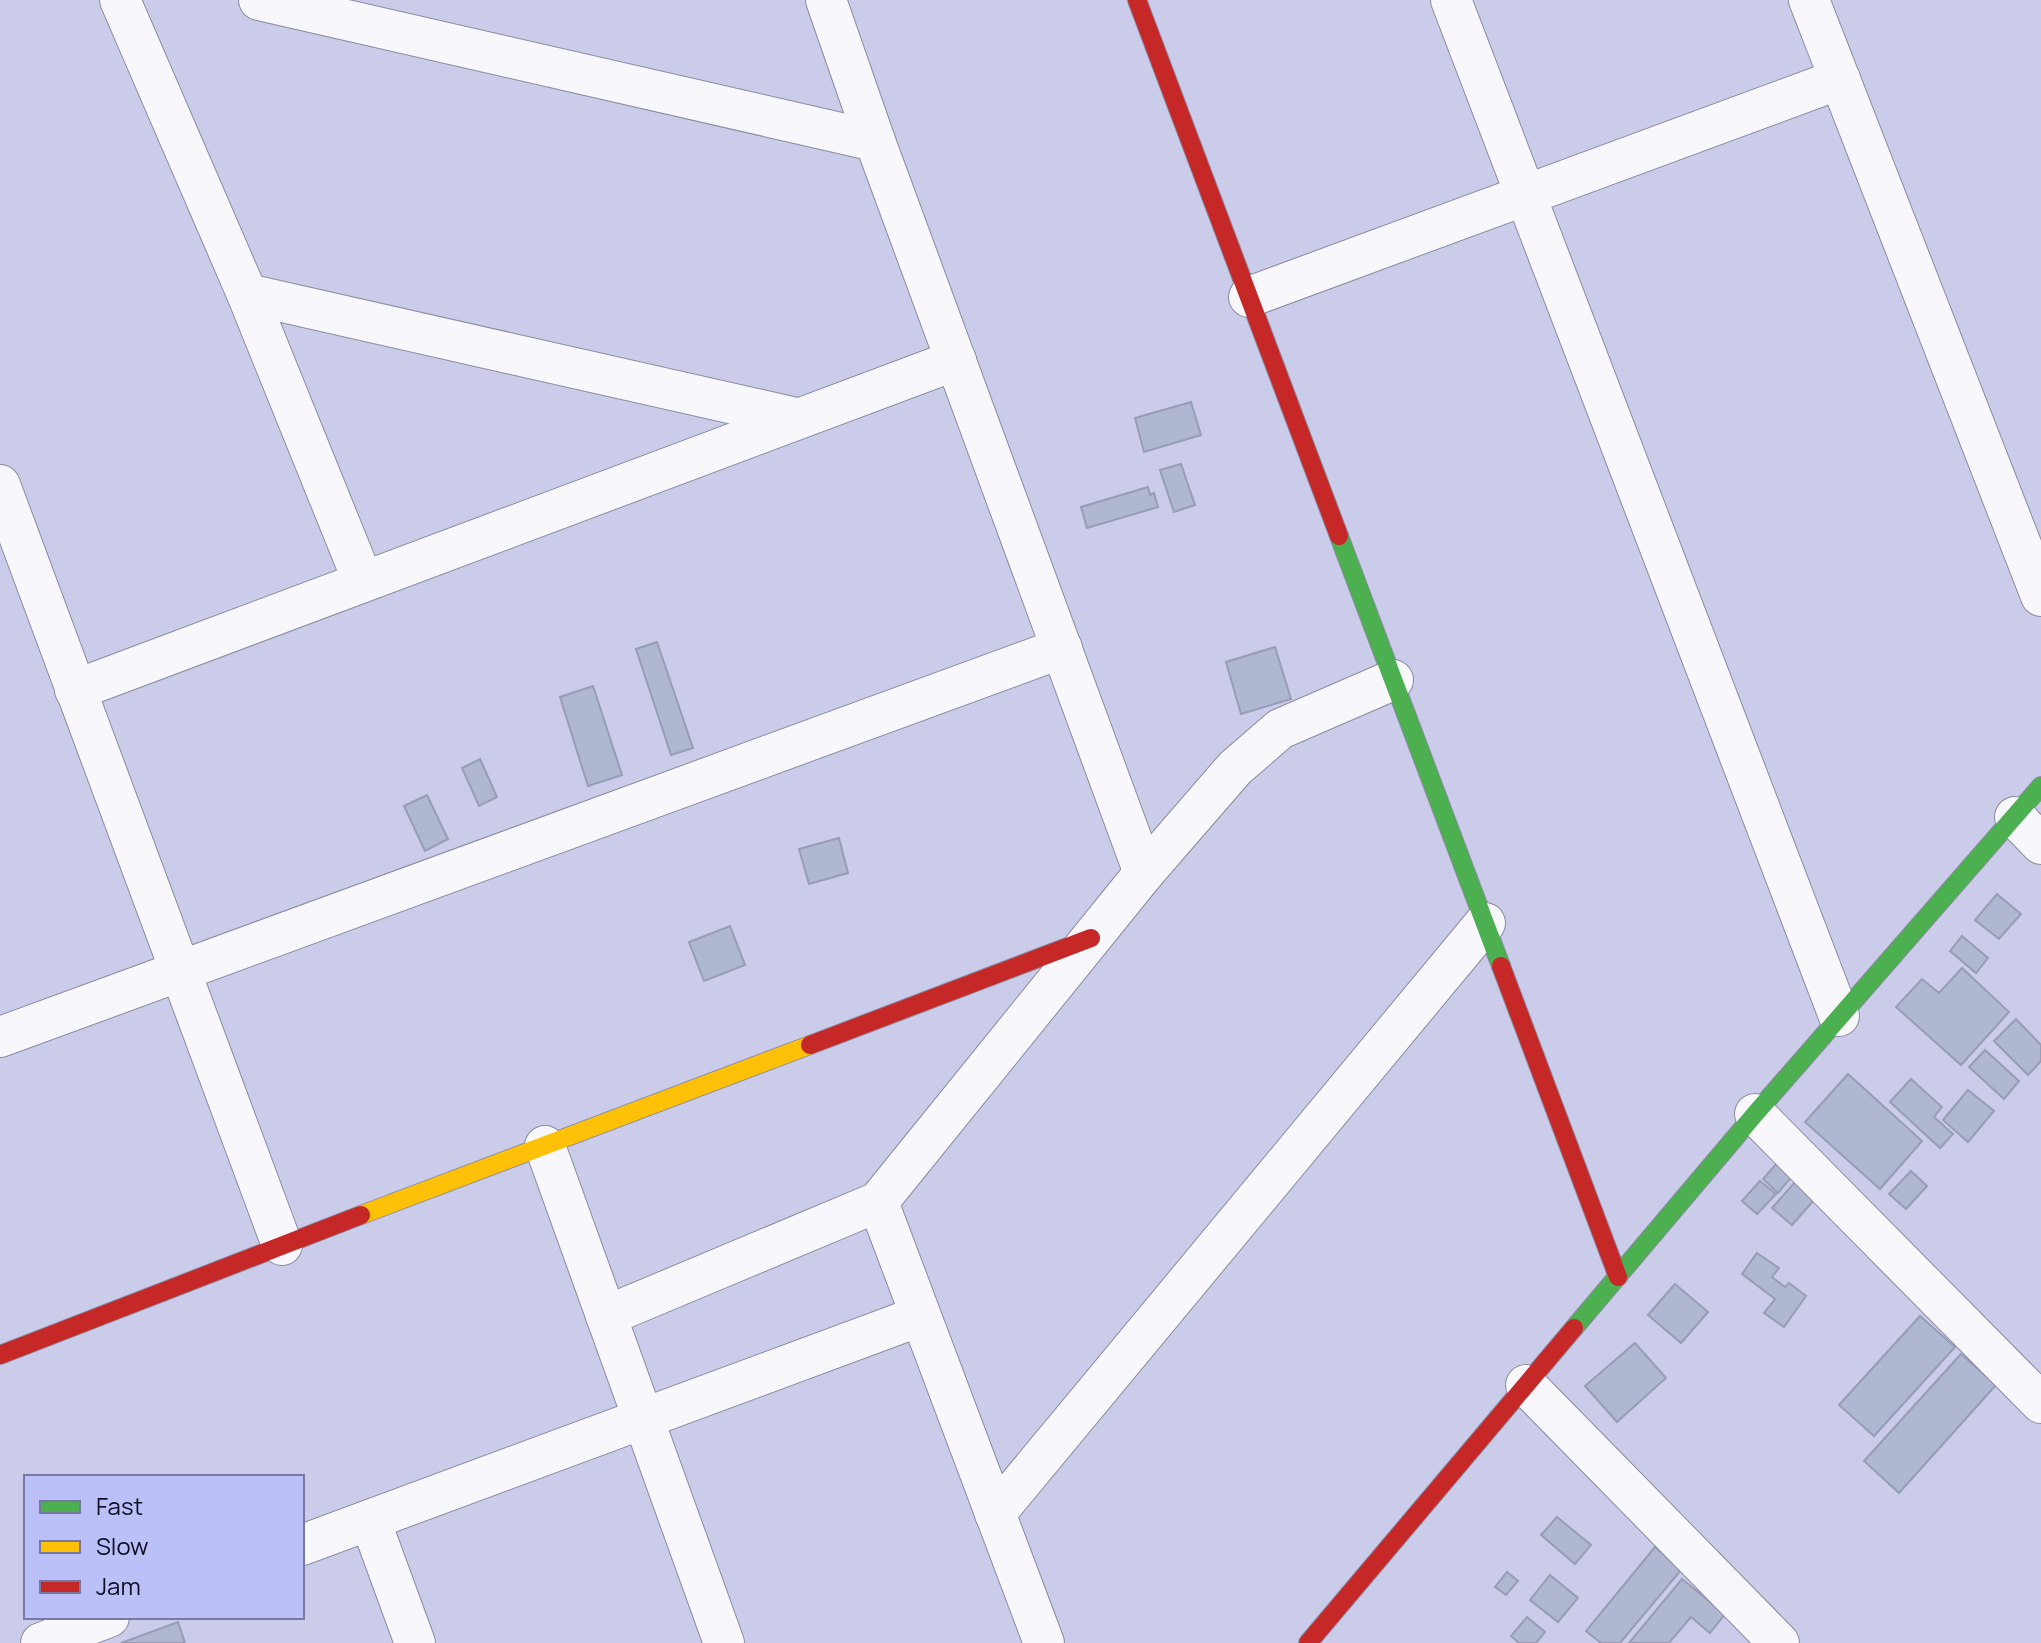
<svg xmlns="http://www.w3.org/2000/svg" width="2041" height="1643" viewBox="0 0 2041 1643" font-family="Manrope,sans-serif">
<style>
.building{fill:#b0b7d0;stroke:#979db4;stroke-width:2}
.lines{fill:none;stroke-linecap:round;stroke-linejoin:round}
.street-casing{stroke:#8a8ba1;stroke-width:42}
.fast-casing{stroke:#8a8ba1;stroke-width:20}
.slow-casing{stroke:#8a8ba1;stroke-width:20}
.jam-casing{stroke:#8a8ba1;stroke-width:20}
.street{stroke:#f7f7fc;stroke-width:40}
.fast{stroke:#4caf50;stroke-width:18}
.slow{stroke:#ffc107;stroke-width:18}
.jam{stroke:#c62828;stroke-width:18}
</style>
<rect width="100%" height="100%" fill="#caccea"/>
<g class="building">
<polygon points="1191,402 1201,435 1144,452 1135,418"/>
<polygon points="1181,464 1195,505 1174,512 1160,470"/>
<polygon points="1148,487 1150,495 1154,493 1158,507 1087,528 1081,507"/>
<polygon points="657,642 693,748 671,755 636,649"/>
<polygon points="1275,647 1291,699 1241,714 1226,662"/>
<polygon points="593,686 622,775 588,786 560,697"/>
<polygon points="480,759 497,797 479,806 462,768"/>
<polygon points="427,795 448,839 425,851 404,806"/>
<polygon points="839,838 848,873 809,884 799,849"/>
<polygon points="1997,894 2021,914 1999,939 1975,920"/>
<polygon points="730,926 745,965 704,981 689,942"/>
<polygon points="1962,936 1988,958 1976,973 1950,951"/>
<polygon points="1962,968 2009,1012 1961,1065 1896,1007 1922,979 1939,993"/>
<polygon points="2016,1019 2041,1045 2041,1061 2028,1075 1994,1041"/>
<polygon points="1985,1050 2019,1081 2004,1099 1969,1067"/>
<polygon points="1848,1074 1922,1141 1880,1189 1805,1122"/>
<polygon points="1911,1079 1942,1107 1934,1117 1953,1134 1940,1148 1890,1102"/>
<polygon points="1968,1090 1994,1111 1968,1142 1943,1120"/>
<polygon points="1778,1162 1793,1175 1778,1193 1763,1179"/>
<polygon points="1911,1171 1927,1186 1906,1209 1889,1194"/>
<polygon points="1760,1181 1776,1194 1757,1214 1742,1201"/>
<polygon points="1796,1181 1815,1199 1792,1225 1772,1208"/>
<polygon points="1757,1253 1779,1268 1772,1277 1785,1287 1789,1283 1806,1296 1784,1327 1764,1313 1775,1299 1742,1274"/>
<polygon points="1675,1284 1708,1312 1681,1343 1648,1315"/>
<polygon points="1920,1316 1955,1347 1874,1436 1839,1405"/>
<polygon points="1635,1343 1666,1378 1617,1422 1585,1386"/>
<polygon points="1961,1354 1996,1385 1899,1493 1864,1461"/>
<polygon points="1557,1517 1591,1545 1575,1564 1541,1535"/>
<polygon points="1655,1547 1682,1569 1620,1643 1601,1643 1586,1631"/>
<polygon points="1507,1572 1518,1581 1506,1595 1495,1587"/>
<polygon points="1550,1575 1578,1598 1558,1622 1530,1600"/>
<polygon points="1682,1579 1725,1614 1710,1633 1691,1617 1669,1643 1629,1643"/>
<polygon points="1527,1617 1545,1632 1536,1643 1519,1643 1511,1636"/>
<polygon points="178,1622 185,1643 121,1643"/>
</g>
<g class="lines">
<defs>
<g id="street">
<polyline points="120,0 247,294 363,581"/>
<polyline points="259,0 875,141"/>
<polyline points="826,0 875,141 1144,873"/>
<polyline points="1451,0 1839,1016"/>
<polyline points="1809,0 2041,596"/>
<polyline points="247,294 796,418"/>
<polyline points="1249,297 1840,79"/>
<polyline points="0,485 282,1245"/>
<polyline points="75,690 956,360"/>
<polyline points="2015,817 2041,844"/>
<polyline points="0,1037 1062,648"/>
<polyline points="1755,1114 2041,1403"/>
<polyline points="545,1146 724,1643"/>
<polyline points="878,1202 1044,1643"/>
<polyline points="606,1316 878,1202 1144,873 1235,768 1280,729 1393,680"/>
<polyline points="1526,1385 1779,1643"/>
<polyline points="995,1514 1485,923"/>
<polyline points="370,1520 415,1643"/>
<polyline points="302,1545 920,1316"/>
<polyline points="41,1643 109,1617"/>
</g>
<g id="fast">
<polyline points="1339,536 1501,966"/>
<polyline points="1574,1328 1755,1114 2041,786"/>
</g>
<polyline id="slow" points="361,1215 810,1045"/>
<g id="jam">
<polyline points="1137,0 1339,536"/>
<polyline points="1501,966 1618,1277"/>
<polyline points="810,1045 1091,938"/>
<polyline points="0,1355 361,1215"/>
<polyline points="1308,1643 1574,1328"/>
</g>
</defs>
<use href="#street" class="street-casing"/>
<use href="#fast" class="fast-casing"/>
<use href="#slow" class="slow-casing"/>
<use href="#jam" class="jam-casing"/>
<use href="#street" class="street"/>
<use href="#fast" class="fast"/>
<use href="#slow" class="slow"/>
<use href="#jam" class="jam"/>
</g>
<rect x="24" y="1475" width="280" height="144" fill="#bcc0f8" stroke="#7779a2" stroke-width="2"/>
<rect x="40" y="1501" width="40" height="12" fill="#4caf50" stroke="#7779a2" stroke-width="2"/>
<text x="96" y="1515" font-size="24" fill="#0f0f22">Fast</text>
<rect x="40" y="1541" width="40" height="12" fill="#ffc107" stroke="#7779a2" stroke-width="2"/>
<text x="96" y="1555" font-size="24" fill="#0f0f22">Slow</text>
<rect x="40" y="1581" width="40" height="12" fill="#c62828" stroke="#7779a2" stroke-width="2"/>
<text x="96" y="1595" font-size="24" fill="#0f0f22">Jam</text>
</svg>
